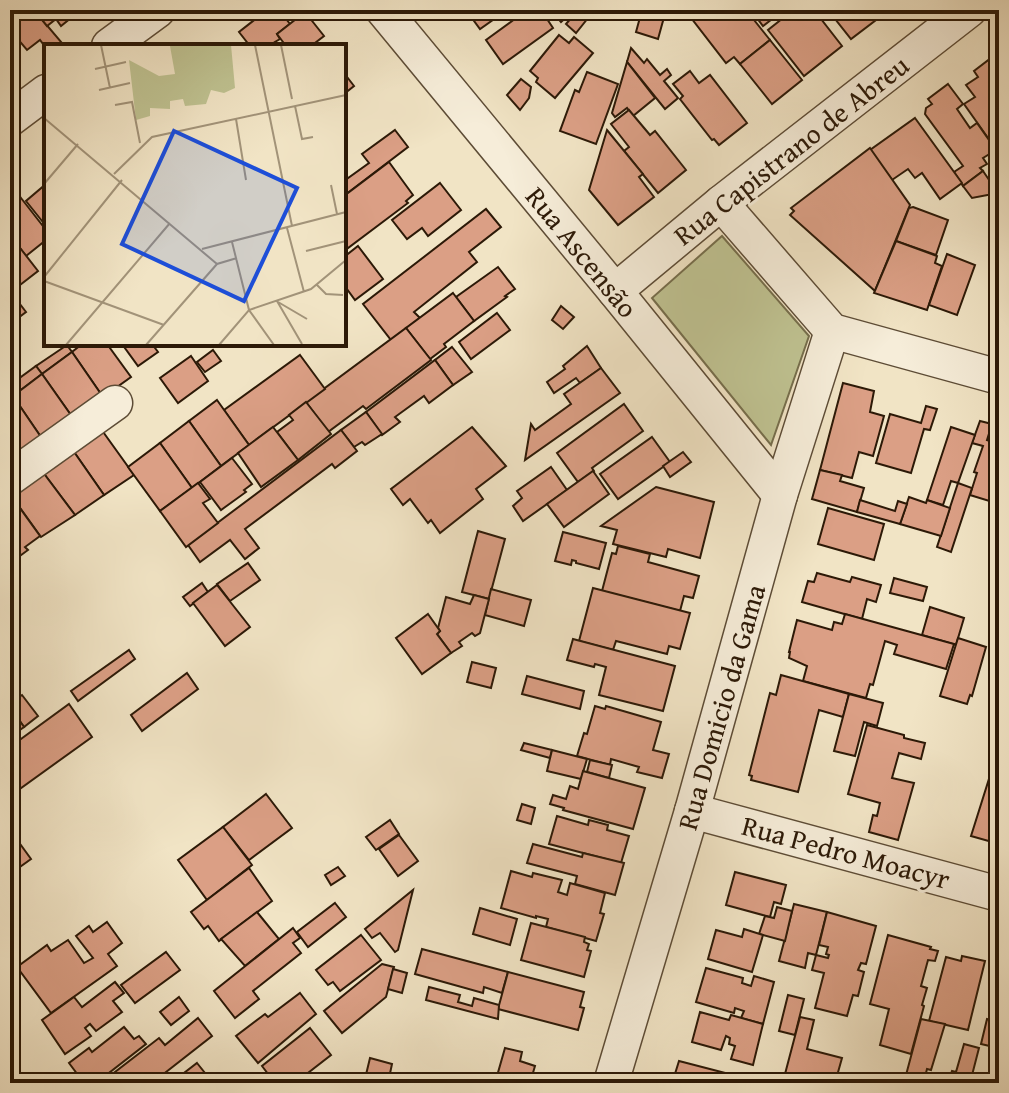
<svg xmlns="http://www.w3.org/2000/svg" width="1009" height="1093" viewBox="0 0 1009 1093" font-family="'Gentium Book Plus',serif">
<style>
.green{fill:#bfc291;stroke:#766e4c;stroke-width:2}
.building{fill:#db9f85;stroke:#2c1907;stroke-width:2}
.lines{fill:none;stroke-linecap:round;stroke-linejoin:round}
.street-casing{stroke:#5d4c36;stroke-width:37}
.street{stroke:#f6edd9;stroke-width:34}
.labels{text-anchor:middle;stroke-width:6;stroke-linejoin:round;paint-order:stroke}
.street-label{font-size:28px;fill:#2c1907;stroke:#f6edd9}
.inset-road{fill:none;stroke:#a29379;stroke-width:2}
.view{fill:#1d4ed8;fill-opacity:0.15;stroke:#1d4ed8;stroke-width:4}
.inset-edge{fill:none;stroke:#2c1907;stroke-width:4}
</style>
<rect width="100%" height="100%" fill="#f1e4c5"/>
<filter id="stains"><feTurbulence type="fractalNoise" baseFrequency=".0025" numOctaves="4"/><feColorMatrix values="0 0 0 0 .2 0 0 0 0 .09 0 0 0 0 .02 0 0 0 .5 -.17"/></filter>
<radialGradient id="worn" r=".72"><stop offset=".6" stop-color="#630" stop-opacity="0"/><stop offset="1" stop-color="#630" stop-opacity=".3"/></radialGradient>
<polygon class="green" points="722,236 809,336 771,445 652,298"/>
<g class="building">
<polygon points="10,10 34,10 62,43 58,46 46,46 46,48 40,40 27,50 10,30"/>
<polygon points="34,10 75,10 77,13 61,26 56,19 47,26"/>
<polygon points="267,10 279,10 290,24 277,34 280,39 275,42 279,46 250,46 239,32"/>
<polygon points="466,10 507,10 480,29"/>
<polygon points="527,10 541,10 553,28 503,64 486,40"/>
<polygon points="551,10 574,10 561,22"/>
<polygon points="578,10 588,10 592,13 576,33 566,24"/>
<polygon points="642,10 666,10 658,39 636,32"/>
<polygon points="685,10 746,10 770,40 740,64 734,57 726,63"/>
<polygon points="751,10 777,10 780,13 763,26"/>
<polygon points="791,10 814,10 842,46 804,76 768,30 792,11"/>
<polygon points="828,10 868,10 876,20 851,39"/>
<polygon points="305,12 324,36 311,46 286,46 277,34"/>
<polygon points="559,35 569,43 574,37 593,53 555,98 536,82 538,78 530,71"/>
<polygon points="770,40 802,80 772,104 740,64"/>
<polygon points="631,48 644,63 647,59 660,75 667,69 671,75 664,81 678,98 665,109 627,62"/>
<polygon points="991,58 999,69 999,131 988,138 964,104 975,97 966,85 978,77 974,71"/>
<polygon points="627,62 655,98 633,116 627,108 615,117 612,113"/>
<polygon points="690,71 699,83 710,75 747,123 719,145 714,139 712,140 680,99 683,96 673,84"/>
<polygon points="587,72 618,84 596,144 560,131 575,90 579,92"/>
<polygon points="344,73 354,86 344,94"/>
<polygon points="521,79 531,87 529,98 520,110 507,95"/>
<polygon points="948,84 963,104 957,109 970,128 977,123 996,150 983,158 987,164 980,168 983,171 963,186 954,172 963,166 925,114 926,108 932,104 928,99"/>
<polygon points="629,110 650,135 655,131 686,170 658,193 624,151 629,147 611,124"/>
<polygon points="915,118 962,183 940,199 922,173 915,178 908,169 892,180 870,150"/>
<polygon points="395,130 408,147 345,195 344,181 369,163 362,154"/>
<polygon points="607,130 643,174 639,177 654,197 618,225 589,190"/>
<polygon points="870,148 910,205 875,291 790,215 794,211 791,208"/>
<polygon points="389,162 413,195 406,201 408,203 348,248 344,243 344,196"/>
<polygon points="983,171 998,193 972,198 963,186"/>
<polygon points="440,183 461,210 428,236 422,228 407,239 392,220"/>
<polygon points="46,184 46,226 26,201"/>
<polygon points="21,198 46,230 46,240 26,256 10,235 10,207"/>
<polygon points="913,207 948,220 936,255 896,241 909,208"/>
<polygon points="486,209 501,227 469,252 477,262 414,312 420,318 391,340 363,304"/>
<polygon points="10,235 38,271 11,292 10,291"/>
<polygon points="896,241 937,256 935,263 942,266 927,310 874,293"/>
<polygon points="358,246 383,279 355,300 344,285 344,257"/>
<polygon points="947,254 975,265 957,315 929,305"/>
<polygon points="498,267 515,289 505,296 507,297 474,321 456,297"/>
<polygon points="10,291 26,312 10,324"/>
<polygon points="453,293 474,321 444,344 446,347 430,359 406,328"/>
<polygon points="561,306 574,317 563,329 552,320"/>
<polygon points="497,313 510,330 471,359 459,342"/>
<polygon points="406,328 431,360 366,409 363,406 328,432 306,402"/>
<polygon points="82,344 107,344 131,377 103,397 72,352"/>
<polygon points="122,344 152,344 158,352 138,366"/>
<polygon points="67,345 72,352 42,374 36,366"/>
<polygon points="587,346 601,368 580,383 576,378 554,393 547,382 565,369 563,366"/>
<polygon points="452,347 472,372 453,385 435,360"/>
<polygon points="213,350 221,361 205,372 197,362"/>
<polygon points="72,352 103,397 73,418 42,374"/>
<polygon points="300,355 325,389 249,445 224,410"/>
<polygon points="191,356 208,381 178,403 160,378"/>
<polygon points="435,360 453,385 429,403 424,396 395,417 400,422 382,435 366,412"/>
<polygon points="36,366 42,374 13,396 10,391 10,385"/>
<polygon points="601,368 620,393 525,460 531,424 535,430 571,404 564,394"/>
<polygon points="42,374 73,418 43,440 13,396"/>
<polygon points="843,383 874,391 870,412 884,416 873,456 859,452 852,478 820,470"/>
<polygon points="13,396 43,440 13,461 10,456 10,398"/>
<polygon points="217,400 249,445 221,466 189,421"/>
<polygon points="306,402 331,434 298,460 277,432 293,420 289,415"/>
<polygon points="624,404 643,431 592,468 594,471 578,482 557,453"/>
<polygon points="926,406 937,409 930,430 924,429 911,473 876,463 890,414 921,423"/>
<polygon points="366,412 382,434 365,445 362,442 354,447 341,430"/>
<polygon points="189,421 221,466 192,488 160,443"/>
<polygon points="980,421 992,424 987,440 999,444 999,504 970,495 977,473 974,472 983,446 972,443"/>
<polygon points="273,427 298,460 261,487 238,453"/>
<polygon points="472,427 506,466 476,489 483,499 440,533 431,520 428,523 410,499 403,505 391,489"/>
<polygon points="951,427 975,435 958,483 951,481 943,505 927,500"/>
<polygon points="101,429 134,475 104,495 72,449"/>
<polygon points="341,430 357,451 335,468 332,464 245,529 259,548 245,559 230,540 200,562 188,545"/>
<polygon points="652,437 670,462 618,499 600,474"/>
<polygon points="160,443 192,488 160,511 128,467"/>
<polygon points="72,449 104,495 75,515 42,471"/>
<polygon points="683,452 691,462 670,477 663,466"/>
<polygon points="232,458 252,484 244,490 246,492 221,510 200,482"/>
<polygon points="551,467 567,490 523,521 513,506 522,498 517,491"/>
<polygon points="820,470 842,475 840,481 864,488 857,512 812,499"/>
<polygon points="42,471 75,515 41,537 10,494"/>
<polygon points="593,471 609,494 564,527 547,504"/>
<polygon points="198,483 210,499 203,503 218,523 186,547 160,511"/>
<polygon points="958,483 972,488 951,552 937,547"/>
<polygon points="656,487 714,502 700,558 668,549 666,557 613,544 617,530 601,526"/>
<polygon points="12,497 40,536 25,547 28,550 17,558 10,548 10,545 14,542 10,536 10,498"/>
<polygon points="909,497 926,503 927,500 950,508 941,536 900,524"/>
<polygon points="860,500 895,511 898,501 907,504 900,524 857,512"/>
<polygon points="828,508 884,524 874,560 818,544"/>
<polygon points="478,531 505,539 489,599 462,592"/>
<polygon points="563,532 606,543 599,569 576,563 576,561 572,560 571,565 555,561"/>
<polygon points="999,534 999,567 990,564"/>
<polygon points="618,546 650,554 648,562 699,576 693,598 684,596 680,611 602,591 612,553 616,554"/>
<polygon points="248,563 260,580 230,601 217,584"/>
<polygon points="817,573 850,582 852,577 881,585 876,602 867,599 862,619 802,602 808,581 814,582"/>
<polygon points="894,578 927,587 923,601 890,593"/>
<polygon points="202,583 208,592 190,606 183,597"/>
<polygon points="217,585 250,627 225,646 193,603"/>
<polygon points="593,588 690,613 680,649 669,646 667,654 616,641 613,650 579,641"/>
<polygon points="491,589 531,600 524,626 485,615"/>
<polygon points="474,595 489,599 480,633 475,636 472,633 459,642 462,646 451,653 437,634 440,631 438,628 446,597 470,604"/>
<polygon points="930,607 964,618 956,645 922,635"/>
<polygon points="428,614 440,631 437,634 451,653 422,674 396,638"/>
<polygon points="845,614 954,644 946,669 894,654 897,645 885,641 873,685 870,684 866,698 803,681 807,666 789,658 790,652 789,652 797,620 832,630 834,622 842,624"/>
<polygon points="958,638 986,647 972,696 970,695 967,704 940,696"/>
<polygon points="573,639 675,666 663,711 599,695 606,667 595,664 594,667 567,660"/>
<polygon points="129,650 135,659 78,701 71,691"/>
<polygon points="472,662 496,668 491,688 467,682"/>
<polygon points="187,673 198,689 142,731 131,715"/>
<polygon points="781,675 849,694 843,717 819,710 798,792 751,780 752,776 749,775 770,693 776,695"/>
<polygon points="527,676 584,691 580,709 522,694"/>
<polygon points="849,694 883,703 877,726 864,722 855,756 834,751"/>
<polygon points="22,695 38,716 24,727 10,707 10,703"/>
<polygon points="69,704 92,737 10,796 10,747"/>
<polygon points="595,706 605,709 606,706 661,722 653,750 669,754 662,778 637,772 639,767 611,759 610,765 577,756 584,733 587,734"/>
<polygon points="10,707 24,727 10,737"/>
<polygon points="867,725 904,735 904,738 925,743 921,759 899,753 892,778 914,783 898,840 869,832 873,815 877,816 880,803 848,794"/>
<polygon points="524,743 552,750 550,758 521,750"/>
<polygon points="999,747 999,844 971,836"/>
<polygon points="552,750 587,759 581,779 547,771"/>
<polygon points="590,760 612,765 609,778 587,772"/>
<polygon points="583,771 645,788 633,829 563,810 564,808 550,804 553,795 566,799 570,786 578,789"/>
<polygon points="266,794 292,828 249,860 223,827"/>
<polygon points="522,804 535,808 531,824 517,820"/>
<polygon points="557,816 588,825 589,820 608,825 607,830 629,836 621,863 549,844"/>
<polygon points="390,820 399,834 376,850 366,837"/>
<polygon points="223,827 252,865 207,900 178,860"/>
<polygon points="10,830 31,859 10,874"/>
<polygon points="399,835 418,861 398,876 379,849"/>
<polygon points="533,844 582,857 583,853 624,863 615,895 575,884 577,876 527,863"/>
<polygon points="338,867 345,876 331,885 325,875"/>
<polygon points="249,868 272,901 219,941 208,926 204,929 191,912"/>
<polygon points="511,871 532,877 533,873 562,880 558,892 567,895 570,883 605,893 600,913 604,914 596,941 546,927 548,919 536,916 536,918 501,908"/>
<polygon points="735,872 786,885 781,904 774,902 770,917 726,905"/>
<polygon points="413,890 398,950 395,952 380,933 372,938 365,929"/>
<polygon points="335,903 346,917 308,947 297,932"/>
<polygon points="794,904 827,912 816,955 808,953 805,968 779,961"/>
<polygon points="777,907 792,911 785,941 759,934 765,916 774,918"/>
<polygon points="480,908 517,919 510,945 473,934"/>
<polygon points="257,912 279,939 245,966 221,939"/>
<polygon points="827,912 876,926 866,964 861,963 858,970 864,972 858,996 853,995 847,1016 815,1008 824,973 812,970 816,955 828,958 829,955 826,954 828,947 819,945"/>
<polygon points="107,922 122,943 108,954 117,966 51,1013 17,967 47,945 51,951 68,940 84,963 93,958 76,936 89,926 93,932"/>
<polygon points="531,923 585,937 584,942 589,944 587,950 591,951 584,977 521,960"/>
<polygon points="293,928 300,938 293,943 301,953 253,991 259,999 235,1018 214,991"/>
<polygon points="744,929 763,935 752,972 708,959 716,930 742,937"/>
<polygon points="361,935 381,960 340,991 333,982 328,985 316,970"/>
<polygon points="888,935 931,947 930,949 938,951 935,961 928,960 921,986 927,988 922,1005 924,1006 911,1054 880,1045 889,1009 870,1004"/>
<polygon points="422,949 508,972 502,993 484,987 483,993 415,974"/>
<polygon points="166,952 180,970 135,1003 121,985"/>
<polygon points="962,956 985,961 968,1030 929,1021 946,957 961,961"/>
<polygon points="382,964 394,967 386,997 342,1033 324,1011"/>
<polygon points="706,968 743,978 742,983 751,986 754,976 774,982 763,1024 741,1018 744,1011 735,1008 734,1013 696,1002"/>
<polygon points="393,969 407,973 402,993 388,989"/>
<polygon points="508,972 584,992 580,1007 584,1008 578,1030 498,1009"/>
<polygon points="115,982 124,993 113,1001 122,1012 96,1031 90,1024 85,1028 91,1036 65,1054 42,1020 74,997 82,1007"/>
<polygon points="429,987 460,995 458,1002 472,1006 474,998 499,1005 498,1019 426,1000"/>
<polygon points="300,993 316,1014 258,1063 236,1036 265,1014 268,1017"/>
<polygon points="788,995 804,999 795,1035 779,1031"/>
<polygon points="179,997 189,1011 171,1025 160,1012"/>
<polygon points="999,1004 999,1059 995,1058 998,1048 981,1044 987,1019 994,1021"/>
<polygon points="700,1012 729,1020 731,1015 763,1024 753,1065 731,1059 735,1046 729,1044 730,1038 726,1036 721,1050 692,1042"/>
<polygon points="800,1017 814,1020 807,1049 842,1058 835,1083 820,1083 785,1074"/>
<polygon points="198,1018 212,1036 152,1083 109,1083 106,1079 159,1038 165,1045"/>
<polygon points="921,1019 945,1024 931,1070 927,1069 924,1081 906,1075"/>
<polygon points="124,1027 134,1039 139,1036 146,1044 96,1083 84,1083 69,1063 89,1048 92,1052"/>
<polygon points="310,1028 331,1055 295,1083 275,1083 262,1066"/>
<polygon points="964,1044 979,1048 970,1083 948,1083 952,1071 956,1072"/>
<polygon points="505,1048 522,1052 520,1061 535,1066 530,1083 495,1083"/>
<polygon points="370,1058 392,1064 388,1083 364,1083"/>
<polygon points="679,1061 764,1083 679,1083 680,1079 674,1077"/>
<polygon points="197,1063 213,1083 171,1083"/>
<polygon points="886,1074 905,1079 904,1083 883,1083"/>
<polygon points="837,1075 866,1083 835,1083"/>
</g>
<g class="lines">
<defs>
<g id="street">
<polyline points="383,10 615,291 780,495"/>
<polyline points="109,46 158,10"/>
<polyline points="10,119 46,92"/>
<polyline points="721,203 832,331 999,377"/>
<polyline points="615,291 721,203 969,10"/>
<polyline points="10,478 115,403"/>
<polyline points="692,811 999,894"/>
<polyline points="611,1083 692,811 780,495 832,331"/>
</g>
</defs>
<use href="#street" class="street-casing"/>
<use href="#street" class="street"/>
</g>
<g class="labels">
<g class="street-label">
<text transform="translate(791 150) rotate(-38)" y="10">Rua Capistrano de Abreu</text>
<text transform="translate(582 252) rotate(51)" y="10">Rua Ascensão</text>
<text transform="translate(721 707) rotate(-74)" y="10">Rua Domicio da Gama</text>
<text transform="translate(846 852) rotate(15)" y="10">Rua Pedro Moacyr</text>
</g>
</g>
<g transform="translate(44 44)">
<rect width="302" height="302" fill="#f1e4c5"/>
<path d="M136 1H187L191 44 180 49 167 46 162 60 141 62 139 55 126 57V65L106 64V72L92 76 85 16 115 32 131 30 126 2Z" fill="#bfc291"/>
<path class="inset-road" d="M57 1 66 44M211 1 248 182M237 1 248 55M51 25 82 18M55 46 86 39M71 61 88 58 96 99M251 62 258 95 269 93M0 74 173 220M192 75 202 136M70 130 108 93 302 51M0 140 34 100M287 141 293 170M243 184 260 248M188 198 205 266 230 301M158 205 302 168M262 207 302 197M0 233 78 136M0 237 120 281M272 240 282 250 299 251M302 244V277M233 257 258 300M234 258 263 275M22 301 126 179M102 301 173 220 193 214M175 301 205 266 267 245 302 216"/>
<path class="view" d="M130 87 253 144 200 257 78 200Z"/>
<rect width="302" height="302" class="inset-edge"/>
</g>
<rect width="1009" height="1093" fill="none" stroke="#f1e4c5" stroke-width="40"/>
<rect x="12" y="12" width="985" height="1069" fill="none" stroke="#2c1907" stroke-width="4"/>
<rect x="20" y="20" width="969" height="1053" fill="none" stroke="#2c1907" stroke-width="2"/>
<rect width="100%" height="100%" filter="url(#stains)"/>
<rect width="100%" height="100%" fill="url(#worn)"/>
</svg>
